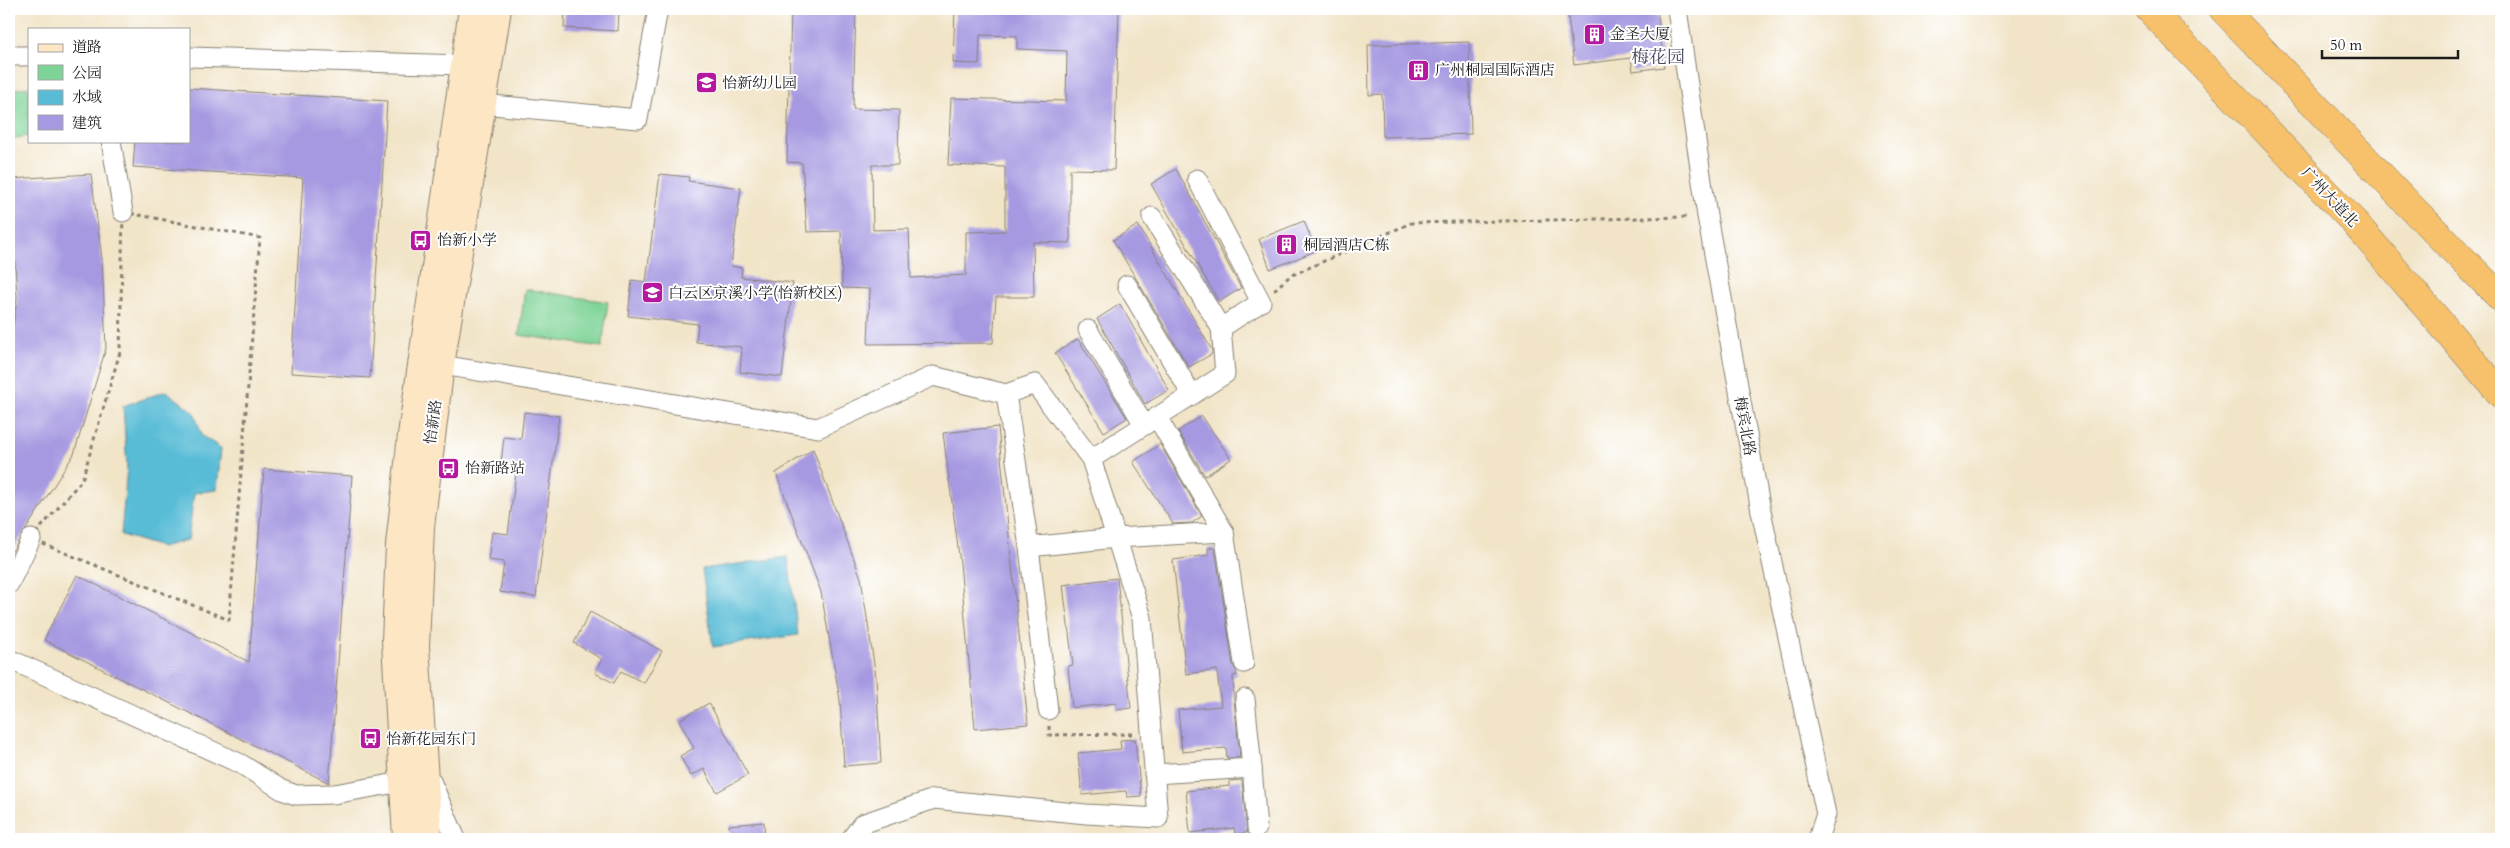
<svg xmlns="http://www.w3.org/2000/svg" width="2510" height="848" viewBox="0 0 2510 848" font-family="Cardo,'Noto Serif SC',serif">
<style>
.green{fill:#7ed396;stroke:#4d7859}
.water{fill:#58bcd6;stroke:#3a6c79}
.building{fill:#a699e1}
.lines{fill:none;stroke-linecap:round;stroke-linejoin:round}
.minor-casing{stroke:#868072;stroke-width:21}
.secondary-casing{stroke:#868072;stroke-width:28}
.trunk-casing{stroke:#868072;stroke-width:29}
.path{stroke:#868072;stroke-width:3;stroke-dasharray:4 4;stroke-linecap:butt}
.minor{stroke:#fff;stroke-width:19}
.secondary{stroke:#fce6c4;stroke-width:26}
.trunk{stroke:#f7c06b;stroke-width:28}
.labels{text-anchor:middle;stroke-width:4;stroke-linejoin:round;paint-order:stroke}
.poi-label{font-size:15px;fill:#1c1c1c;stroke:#fff;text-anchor:start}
.street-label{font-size:15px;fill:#1c1c1c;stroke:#fff}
.quarter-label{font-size:18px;fill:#4c4861;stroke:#fff}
</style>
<rect width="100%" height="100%" fill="#fff"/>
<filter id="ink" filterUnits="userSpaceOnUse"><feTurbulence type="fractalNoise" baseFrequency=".02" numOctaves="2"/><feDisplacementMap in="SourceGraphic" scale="10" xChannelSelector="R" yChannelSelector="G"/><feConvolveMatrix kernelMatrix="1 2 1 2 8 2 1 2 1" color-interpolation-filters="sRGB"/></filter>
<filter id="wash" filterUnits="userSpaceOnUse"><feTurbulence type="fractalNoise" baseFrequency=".0096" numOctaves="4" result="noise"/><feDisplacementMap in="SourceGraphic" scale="20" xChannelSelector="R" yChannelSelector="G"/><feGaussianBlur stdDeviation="1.12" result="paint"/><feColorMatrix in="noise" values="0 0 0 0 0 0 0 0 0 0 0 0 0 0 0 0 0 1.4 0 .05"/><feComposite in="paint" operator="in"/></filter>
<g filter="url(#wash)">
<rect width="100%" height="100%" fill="#f1e4c7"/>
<g class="green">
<polygon points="29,87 29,136 9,139 9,90"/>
<polygon points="525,289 608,302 602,347 519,335"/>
</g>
<g class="water">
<polygon points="166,391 194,412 202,436 221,448 217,490 194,493 188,540 161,547 121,535 127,467 123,406"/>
<polygon points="788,557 798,635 713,647 702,569"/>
</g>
<g id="blocks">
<g class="building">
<polygon points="565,9 619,9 618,31 564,28"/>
<polygon points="791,9 856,9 853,109 899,110 898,165 872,165 873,230 909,229 911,278 966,275 966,232 1005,231 1005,167 948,165 951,98 1066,101 1067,51 1017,49 1017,36 980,35 979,64 953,63 955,9 1119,9 1114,170 1070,169 1070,243 1033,242 1034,297 996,297 993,343 868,344 870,289 842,288 841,231 807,232 802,163 787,162"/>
<polygon points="1567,9 1657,9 1664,67 1633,71 1631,58 1574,65"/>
<polygon points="1469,42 1471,134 1383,137 1382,94 1369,95 1368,45"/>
<polygon points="189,88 387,101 370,378 291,373 303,178 133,167 135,141 189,141"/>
<polygon points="1176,169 1241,288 1219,302 1151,184"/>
<polygon points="91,174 102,259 106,348 74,454 9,556 9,356 17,298 10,179"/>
<polygon points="660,174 689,177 688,181 741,188 731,266 742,268 741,277 793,283 782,377 740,372 742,347 696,342 698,324 628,316 632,280 646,282"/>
<polygon points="1304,221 1316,251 1270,269 1259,239"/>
<polygon points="1138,225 1212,350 1212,354 1189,367 1113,240"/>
<polygon points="1120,304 1169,390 1145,404 1097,319"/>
<polygon points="1078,339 1127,418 1104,432 1055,353"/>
<polygon points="524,412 559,416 536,597 500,592 504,562 488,560 492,532 508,534 517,465 501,463 504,437 521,439"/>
<polygon points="1202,416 1231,459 1205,476 1178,431"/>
<polygon points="998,427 1028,724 975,729 960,563 943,433"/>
<polygon points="1160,444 1202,516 1192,523 1173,524 1133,462"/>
<polygon points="813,449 861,578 876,677 881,763 844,766 840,700 821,592 776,473"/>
<polygon points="264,469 352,476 329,783 44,640 77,575 249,662"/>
<polygon points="1208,548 1215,548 1233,665 1236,671 1237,675 1233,676 1234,700 1240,757 1227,758 1226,748 1182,752 1178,710 1221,706 1217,670 1186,674 1173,560 1208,555"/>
<polygon points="1117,578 1131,708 1117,710 1116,703 1072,708 1068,666 1073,665 1063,585"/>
<polygon points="590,612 662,651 644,683 621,671 614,683 595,673 602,659 574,643"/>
<polygon points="709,703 748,775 717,792 704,769 691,776 680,756 694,748 679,720"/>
<polygon points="1135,739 1141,796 1127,797 1126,791 1082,795 1078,753 1121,749 1120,740"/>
<polygon points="1242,780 1247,833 1235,834 1234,828 1190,833 1186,791 1229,786 1229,781"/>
<polygon points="764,822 765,839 731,839 729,825"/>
</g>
</g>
</g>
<g filter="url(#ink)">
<use href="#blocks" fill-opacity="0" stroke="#868072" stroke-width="1"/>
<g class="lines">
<defs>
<g id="minor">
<polyline points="1677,9 1707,216 1761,511 1826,814 1818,839"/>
<polyline points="9,56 29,56"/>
<polyline points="189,57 465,65"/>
<polyline points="483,104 638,119 658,9"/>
<polyline points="111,141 123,212"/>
<polyline points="1152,217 1221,328"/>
<polyline points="1127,285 1192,395"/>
<polyline points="1088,330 1144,425"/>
<polyline points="430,363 818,428 933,376 1006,394 1035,384 1091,459 1142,618 1158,818 1086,814 934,799 862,824 851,839"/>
<polyline points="1006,394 1029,547 1116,538 1224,532 1157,417"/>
<polyline points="1091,459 1225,374 1221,328 1261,302 1197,179"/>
<polyline points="1224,532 1244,663"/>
<polyline points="1029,547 1048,710"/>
<polyline points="9,584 31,539"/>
<polyline points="9,659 241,764 282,790 296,795 334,794 402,782"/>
<polyline points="1252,768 1257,828"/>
<polyline points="1154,774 1252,768 1245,699"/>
<polyline points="431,781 456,839"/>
</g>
<g id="secondary">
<polyline points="406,839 395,641 399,545 411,435 472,9"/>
<polyline points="429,839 416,646 421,527 441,365 498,9"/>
</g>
<g id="trunk">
<polyline points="2149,9 2354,222 2501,394"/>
<polyline points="2223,9 2412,208 2501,298"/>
</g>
</defs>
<use href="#minor" class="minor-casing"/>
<use href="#secondary" class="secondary-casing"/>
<use href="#trunk" class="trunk-casing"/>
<g class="path">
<polygon points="123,212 260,238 229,620 31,539 82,480 120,352"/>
<polyline points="1274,290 1290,276 1411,223 1689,217"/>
<polyline points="1049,726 1049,735 1134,734"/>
</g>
<use href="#minor" class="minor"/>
<use href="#secondary" class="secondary"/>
<use href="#trunk" class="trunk"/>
</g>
</g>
<defs>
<symbol id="building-square" viewBox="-11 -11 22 22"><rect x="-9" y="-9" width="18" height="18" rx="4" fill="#b5179e" stroke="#fff"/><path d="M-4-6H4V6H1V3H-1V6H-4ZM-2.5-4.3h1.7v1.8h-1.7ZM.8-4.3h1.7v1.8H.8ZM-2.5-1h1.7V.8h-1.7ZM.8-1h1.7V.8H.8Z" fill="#fff"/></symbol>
<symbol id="school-square" viewBox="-11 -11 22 22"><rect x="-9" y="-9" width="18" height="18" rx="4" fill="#b5179e" stroke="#fff"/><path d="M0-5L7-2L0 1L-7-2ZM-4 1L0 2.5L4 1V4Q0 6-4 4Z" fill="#fff"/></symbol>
<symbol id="bus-square" viewBox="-11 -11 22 22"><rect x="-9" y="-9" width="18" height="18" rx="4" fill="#b5179e" stroke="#fff"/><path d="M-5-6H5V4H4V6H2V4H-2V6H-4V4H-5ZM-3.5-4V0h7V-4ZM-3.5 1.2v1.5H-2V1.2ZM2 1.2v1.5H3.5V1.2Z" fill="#fff"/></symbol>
</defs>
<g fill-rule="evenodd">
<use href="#building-square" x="1582" y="22" width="25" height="25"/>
<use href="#building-square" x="1406" y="58" width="25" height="25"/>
<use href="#school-square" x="694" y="70" width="25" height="25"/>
<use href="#bus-square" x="408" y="228" width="25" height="25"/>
<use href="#building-square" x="1274" y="232" width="25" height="25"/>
<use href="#school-square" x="640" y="280" width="25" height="25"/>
<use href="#bus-square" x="436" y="456" width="25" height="25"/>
<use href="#bus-square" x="358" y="726" width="25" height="25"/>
</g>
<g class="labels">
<g class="poi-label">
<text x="1610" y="39">金圣大厦</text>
<text x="1435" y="75">广州桐园国际酒店</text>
<text x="722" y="88">怡新幼儿园</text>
<text x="437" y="245">怡新小学</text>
<text x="1303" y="250">桐园酒店C栋</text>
<text x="668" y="298">白云区京溪小学(怡新校区)</text>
<text x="465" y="473">怡新路站</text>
<text x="386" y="744">怡新花园东门</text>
</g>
<g class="street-label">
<text transform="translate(2330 197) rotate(47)" y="5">广州大道北</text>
<text transform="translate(433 422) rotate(-82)" y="5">怡新路</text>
<text transform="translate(1745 426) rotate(80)" y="5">梅宾北路</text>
</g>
<g class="quarter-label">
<text x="1658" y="63">梅花园</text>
</g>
</g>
<rect width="2510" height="848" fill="none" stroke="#fff" stroke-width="30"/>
<rect x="28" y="28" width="162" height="115" fill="#ffffff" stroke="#a4a4a4"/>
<rect x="38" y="44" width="25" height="8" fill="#fce6c4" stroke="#a4a4a4"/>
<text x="72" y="52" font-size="15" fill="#1c1c1c">道路</text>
<rect x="38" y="65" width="25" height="15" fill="#7ed396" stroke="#a4a4a4"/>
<text x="72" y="78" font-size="15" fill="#1c1c1c">公园</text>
<rect x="38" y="90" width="25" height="15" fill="#58bcd6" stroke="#a4a4a4"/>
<text x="72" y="102" font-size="15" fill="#1c1c1c">水域</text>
<rect x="38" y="115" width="25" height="15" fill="#a699e1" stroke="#a4a4a4"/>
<text x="72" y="128" font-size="15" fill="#1c1c1c">建筑</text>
<path d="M2322 50v8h136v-8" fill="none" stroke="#1c1c1c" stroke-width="2.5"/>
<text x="2330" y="50" font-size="15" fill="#1c1c1c" stroke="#ffffff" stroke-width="4" paint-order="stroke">50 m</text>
</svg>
